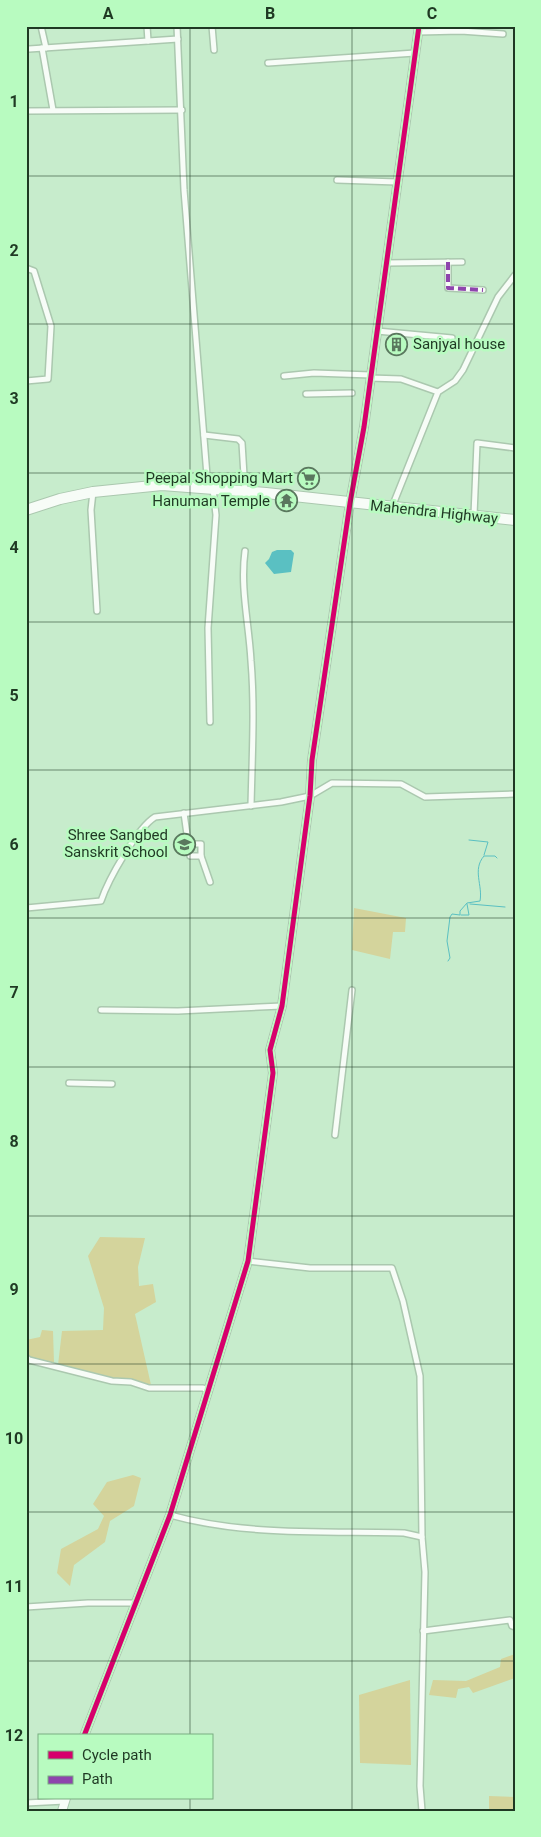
<svg xmlns="http://www.w3.org/2000/svg" width="541" height="1837" viewBox="0 0 541 1837" font-family="Roboto,sans-serif">
<style>
.green{fill:#d4d49c}
.water{fill:#5ac0c2}
.lines{fill:none;stroke-linecap:round;stroke-linejoin:round}
.stream{stroke:#5ac0c2;stroke-width:1}
.street-casing{stroke:#abc8af;stroke-width:8}
.secondary-casing{stroke:#abc8af;stroke-width:10}
.highway-casing{stroke:#abc8af;stroke-width:12}
.street{stroke:#f7fcf7;stroke-width:5}
.secondary{stroke:#f7fcf7;stroke-width:8}
.highway{stroke:#f7fcf7;stroke-width:10}
.quiet{stroke:#8e44ad;stroke-width:4;stroke-dasharray:8 4;stroke-linecap:butt}
.cycleway-casing{stroke:#b8fbc0;stroke-width:8}
.cycleway{stroke:#d6006c;stroke-width:5}
.grid{fill:none;stroke:#1f3923;stroke-width:1;stroke-opacity:0.55}
.labels{text-anchor:middle;stroke-width:5;stroke-linejoin:round;paint-order:stroke}
.poi-label{font-size:15px;fill:#1f3923;stroke:#b8fbc0;text-anchor:end}
.street-label{font-size:15px;fill:#1f3923;stroke:#b8fbc0}
.neatline{fill:none;stroke:#1f3923;stroke-width:2}
.grid-label{font-size:16px;text-anchor:middle;font-weight:bold;fill:#1f3923}
</style>
<rect width="100%" height="100%" fill="#c7eccc"/>
<g class="green">
<polygon points="354,908 406,918 405,932 393,932 390,959 352,950"/>
<polygon points="100,1237 145,1238 138,1267 139,1286 153,1284 156,1302 135,1314 151,1385 132,1380 112,1380 58,1365 62,1331 103,1330 104,1308 88,1256"/>
<polygon points="42,1330 53,1331 54,1363 30,1359 26,1352 26,1340 40,1337"/>
<polygon points="133,1475 141,1478 134,1506 110,1521 105,1542 74,1565 70,1586 57,1573 61,1549 98,1529 104,1516 93,1504 107,1482"/>
<polygon points="515,1654 515,1678 473,1693 469,1687 458,1689 456,1698 429,1695 433,1680 466,1681 500,1667 501,1659"/>
<polygon points="410,1680 411,1765 360,1763 359,1695"/>
<polygon points="489,1796 515,1797 515,1811 489,1811"/>
</g>
<polygon class="water" points="277,550 291,550 294,553 291,572 274,574 265,563 269,559 272,552"/>
<g class="lines">
<g class="stream">
<polyline points="469,840 488,842 484,855"/>
<polyline points="470,904 505,907"/>
<polyline points="461,915 469,915 467,904"/>
<path d="M448 961 450 958 447 941 450 917 452 914 460 915V911L467 903 480 901C483 885 472 870 484 856H495L497 858"/>
</g>
<defs>
<g id="street">
<polyline points="41,26 46,48"/>
<polyline points="147,26 148,41"/>
<polyline points="177,26 184,190 208,488"/>
<polyline points="212,26 214,50"/>
<polyline points="418,32 461,31 503,34"/>
<polyline points="42,48 53,110"/>
<polyline points="29,49 178,39"/>
<polyline points="268,63 415,53"/>
<polyline points="26,111 182,110"/>
<polyline points="337,180 397,182"/>
<polyline points="448,262 448,288 483,290"/>
<polyline points="386,263 462,262"/>
<polyline points="26,268 34,271 51,326 48,379 26,381"/>
<polyline points="377,331 452,338"/>
<polyline points="284,376 314,373 371,375"/>
<polyline points="370,378 401,379 438,392"/>
<polyline points="306,394 352,393"/>
<polyline points="204,435 238,439 242,443 245,492"/>
<polyline points="93,492 91,510 97,611"/>
<polyline points="392,507 438,392 455,381 463,370 498,297 515,275"/>
<polyline points="474,515 477,443 515,448"/>
<path d="M245 551C240 588 249 624 251 661 255 709 252 758 251 806"/>
<polyline points="210,722 208,628 216,515 213,489"/>
<polyline points="184,813 190,856 201,856"/>
<polyline points="188,844 201,844 201,856 210,882"/>
<path d="M26 908 101 901C108 880 137 828 155 817L281 802 310 796 332 783 401 784 425 797 515 794"/>
<polyline points="101,1010 178,1011 282,1006"/>
<polyline points="69,1083 112,1084"/>
<polyline points="335,1135 352,990"/>
<polyline points="248,1261 310,1268 392,1268 403,1301 420,1376 422,1537 425,1572 420,1786 422,1811"/>
<polyline points="26,1357 29,1360 112,1381 131,1382 149,1388 203,1388 209,1391"/>
<path d="M170 1515C245 1536 326 1531 404 1533L422 1537"/>
<polyline points="26,1607 88,1603 135,1603"/>
<polyline points="423,1631 510,1620 512,1626 515,1627"/>
<polyline points="26,1803 65,1801"/>
</g>
<g id="secondary">
<polyline points="84,1736 170,1515 248,1261 273,1073 270,1050 282,1006 310,796 312,760 350,503 364,427 419,26"/>
<polyline points="62,1811 66,1798"/>
</g>
<polyline id="highway" points="26,510 60,499 93,492 162,485 266,493 515,520"/>
</defs>
<use href="#street" class="street-casing"/>
<use href="#secondary" class="secondary-casing"/>
<use href="#highway" class="highway-casing"/>
<use href="#street" class="street"/>
<use href="#secondary" class="secondary"/>
<use href="#highway" class="highway"/>
<polyline class="quiet" points="448,262 448,288 483,290"/>
<defs>
<polyline id="cycleway" points="84,1736 170,1515 248,1261 273,1073 270,1050 282,1006 310,796 312,760 350,503 364,427 419,26"/>
</defs>
<use href="#cycleway" class="cycleway-casing"/>
<use href="#cycleway" class="cycleway"/>
</g>
<path class="grid" d="M190 26V1736M352 26V1811M26 176H515M26 324H515M26 473H515M26 622H515M26 770H515M26 918H515M26 1067H515M26 1216H515M26 1364H515M26 1512H515M26 1661H515M190 1798V1811"/>
<defs>
<symbol id="building-ring" viewBox="-11 -11 22 22"><circle r="9.5" fill="#b8fbc0" stroke="#5a785e" stroke-width="1.5"/><path d="M-4-6H4V6H1V3H-1V6H-4ZM-2.5-4.3h1.7v1.8h-1.7ZM.8-4.3h1.7v1.8H.8ZM-2.5-1h1.7V.8h-1.7ZM.8-1h1.7V.8H.8Z" fill="#5a785e"/></symbol>
<symbol id="supermarket-ring" viewBox="-11 -11 22 22"><circle r="9.5" fill="#b8fbc0" stroke="#5a785e" stroke-width="1.5"/><path d="M-6-5.5h2.5l.6 2H6L4.5 2H-2.5L-4.4-4H-6ZM-1.5 3.2a1.3 1.3 0 1 0 .1 0ZM3 3.2a1.3 1.3 0 1 0 .1 0Z" fill="#5a785e"/></symbol>
<symbol id="temple-ring" viewBox="-11 -11 22 22"><circle r="9.5" fill="#b8fbc0" stroke="#5a785e" stroke-width="1.5"/><path d="M0-6L5-2H3V0L6.5 2.5H4V6H1.5V3h-3V6H-4V2.5H-6.5L-3 0V-2H-5Z" fill="#5a785e"/></symbol>
<symbol id="school-ring" viewBox="-11 -11 22 22"><circle r="9.5" fill="#b8fbc0" stroke="#5a785e" stroke-width="1.5"/><path d="M0-5L7-2L0 1L-7-2ZM-4 1L0 2.5L4 1V4Q0 6-4 4Z" fill="#5a785e"/></symbol>
</defs>
<g fill-rule="evenodd">
<use href="#building-ring" x="384" y="332" width="25" height="25"/>
<use href="#supermarket-ring" x="296" y="466" width="25" height="25"/>
<use href="#temple-ring" x="274" y="488" width="25" height="25"/>
<use href="#school-ring" x="172" y="832" width="25" height="25"/>
</g>
<g class="labels">
<g class="poi-label">
<text x="413" y="349" text-anchor="start">Sanjyal house</text>
<text x="293" y="483">Peepal Shopping Mart</text>
<text x="270" y="506">Hanuman Temple</text>
<text x="168" y="840">Shree Sangbed<tspan x="168" dy="17">Sanskrit School</tspan></text>
</g>
<g class="street-label">
<text transform="translate(434 512) rotate(6)" y="5">Mahendra Highway</text>
</g>
</g>
<rect width="541" height="1837" fill="none" stroke="#b8fbc0" stroke-width="55"/>
<rect x="38" y="1734" width="175" height="65" fill="#b8fbc0" stroke="#7bad81"/>
<rect x="48" y="1751" width="25" height="8" fill="#d6006c" stroke="#7bad81"/>
<text x="82" y="1760" font-size="15" fill="#1f3923">Cycle path</text>
<rect x="48" y="1776" width="25" height="8" fill="#8e44ad" stroke="#7bad81"/>
<text x="82" y="1784" font-size="15" fill="#1f3923">Path</text>
<rect x="28" y="28" width="486" height="1782" class="neatline"/>
<g class="grid-label">
<text x="108" y="19">A</text>
<text x="270" y="19">B</text>
<text x="432" y="19">C</text>
<text x="14" y="107">1</text>
<text x="14" y="256">2</text>
<text x="14" y="404">3</text>
<text x="14" y="553">4</text>
<text x="14" y="701">5</text>
<text x="14" y="850">6</text>
<text x="14" y="998">7</text>
<text x="14" y="1147">8</text>
<text x="14" y="1295">9</text>
<text x="14" y="1444">10</text>
<text x="14" y="1592">11</text>
<text x="14" y="1741">12</text>
</g>
</svg>
